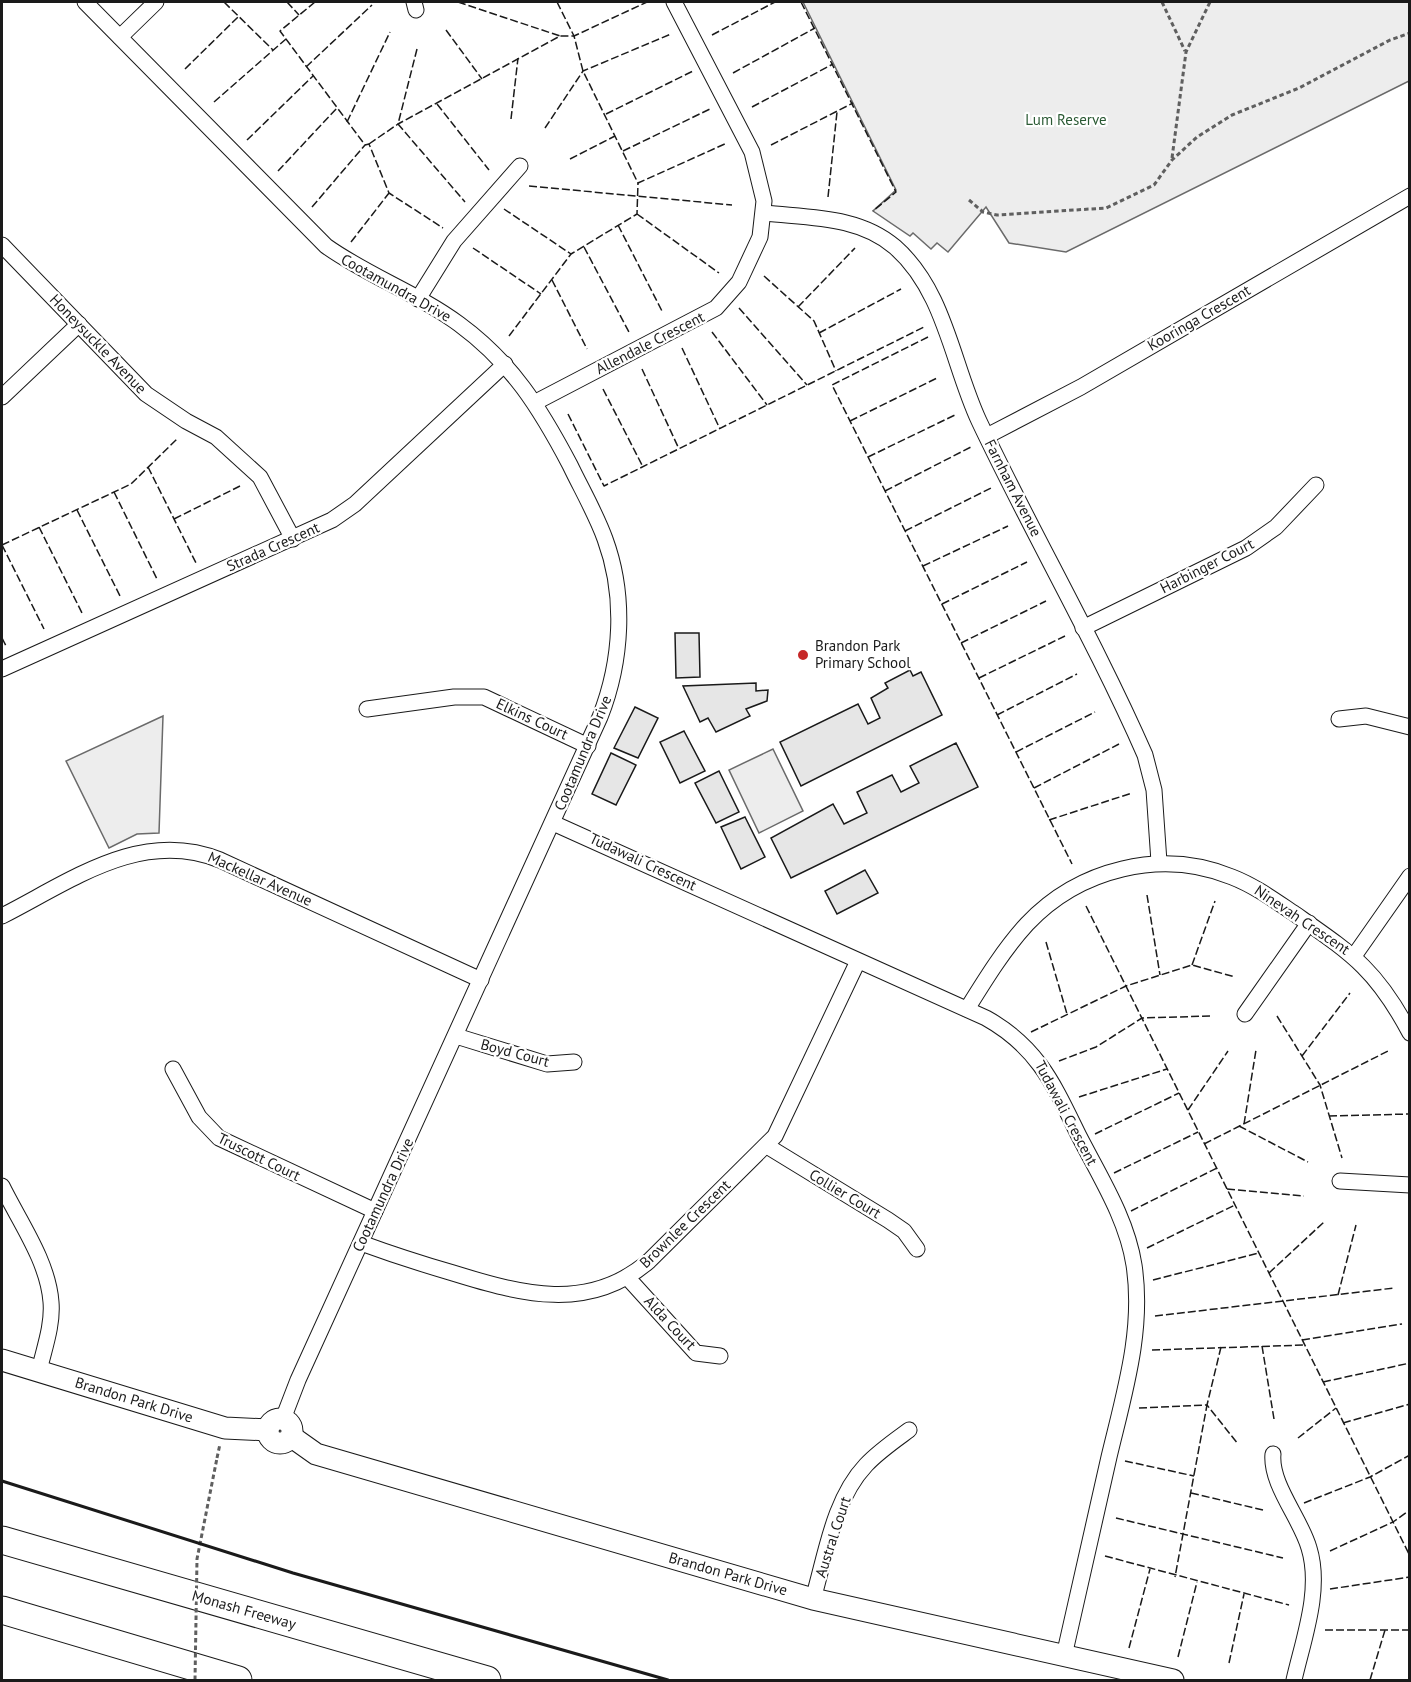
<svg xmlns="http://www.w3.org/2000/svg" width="1411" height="1682" viewBox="0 0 1411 1682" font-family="'PT Sans',sans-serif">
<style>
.built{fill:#ededed;stroke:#6a6a6a;stroke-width:1.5}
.building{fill:#e6e6e6;stroke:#1a1a1a;stroke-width:1.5}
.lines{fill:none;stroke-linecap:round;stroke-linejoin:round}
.street-casing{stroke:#1a1a1a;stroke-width:17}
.secondary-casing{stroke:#1a1a1a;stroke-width:23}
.highway-casing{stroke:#1a1a1a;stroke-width:29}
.path{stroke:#5f5f5f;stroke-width:3;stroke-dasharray:4.5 3;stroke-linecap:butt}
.street{stroke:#fff;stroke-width:15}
.secondary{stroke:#fff;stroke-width:21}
.highway{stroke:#fff;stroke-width:27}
.path-bridge{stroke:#5f5f5f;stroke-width:3;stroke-dasharray:4.5 3;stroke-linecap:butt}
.fence{stroke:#1a1a1a;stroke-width:1.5;stroke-dasharray:8 3;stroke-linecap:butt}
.wall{stroke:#1a1a1a;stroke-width:3}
.poi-dot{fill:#c62828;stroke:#fff;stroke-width:2}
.labels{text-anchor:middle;stroke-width:4.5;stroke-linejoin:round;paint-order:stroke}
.park-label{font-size:15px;fill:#2b5a34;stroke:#fff}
.street-label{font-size:15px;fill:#1a1a1a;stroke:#fff}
.poi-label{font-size:15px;fill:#1a1a1a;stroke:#fff;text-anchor:start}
</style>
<rect width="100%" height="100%" fill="#fff"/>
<g class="built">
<polygon points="803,2 1409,2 1409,81 1066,252 1009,243 986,207 948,252 937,243 931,249 913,233 910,236 873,211 896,190"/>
<polygon points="163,716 159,833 137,834 109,848 66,761"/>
<polygon points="773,749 803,811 759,833 729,770"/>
</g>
<g class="building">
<polygon points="675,633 699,633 700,677 676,678"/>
<polygon points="910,670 913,676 921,672 942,715 801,786 780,742 858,704 868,724 880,718 871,698 888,688 885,683"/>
<polygon points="756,683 756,691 768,690 767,701 746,709 750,716 716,732 708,718 700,722 683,686"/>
<polygon points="635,707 658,718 638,758 614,748"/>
<polygon points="684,731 705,771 680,783 660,742"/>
<polygon points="956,743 978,787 791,878 771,838 833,804 844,824 867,813 857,792 892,775 901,792 919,783 910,766"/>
<polygon points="611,753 636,765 616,805 592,794"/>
<polygon points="719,771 739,812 716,823 695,783"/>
<polygon points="745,817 765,857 741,869 721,827"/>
<polygon points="865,870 878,893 837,914 825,891"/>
</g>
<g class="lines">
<defs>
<g id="street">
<path d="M85 2 326 246C368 276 417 293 459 324 512 363 540 408 570 465 582 490 596 514 605 539 626 596 622 661 600 717L298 1380 283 1419"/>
<polyline points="414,2 416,10"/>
<polyline points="120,37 156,2"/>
<path d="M765 213C810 218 859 216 895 247 945 291 952 363 979 421 1032 533 1095 641 1145 755L1154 790 1159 862"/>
<polyline points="2,245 146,394 186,421 216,437 260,477 293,539"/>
<polyline points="418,299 454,241 520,166"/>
<polyline points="2,397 79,324"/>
<polyline points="536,402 716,308 739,282 760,237 764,201 752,152 674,2"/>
<polyline points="987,436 1081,387 1410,196"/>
<polyline points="1083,628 1246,548 1276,527 1316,485"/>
<polyline points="2,669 332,520 355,504 505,364"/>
<polyline points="367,709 454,697 484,697 588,746"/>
<polyline points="1339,719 1366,716 1410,727"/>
<path d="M553 823 986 1018C1038 1047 1054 1085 1079 1136 1100 1177 1127 1219 1134 1265 1144 1330 1124 1394 1109 1457 1094 1523 1079 1589 1064 1656"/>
<path d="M2 916C71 881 141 828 220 860L481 980"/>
<polyline points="1354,956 1410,876"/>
<path d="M967 1009C985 980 1004 949 1027 924 1079 869 1161 848 1232 877 1255 886 1274 900 1295 914 1352 954 1376 969 1410 1033"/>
<polyline points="1245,1014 1309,923"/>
<polyline points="456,1036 547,1064 574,1062"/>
<polyline points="173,1069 199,1117 219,1138 375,1211"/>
<polyline points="767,1146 888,1220 904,1231 917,1249"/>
<polyline points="1340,1181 1410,1185"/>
<path d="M2 1186C19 1221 48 1261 51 1302 53 1325 44 1349 39 1371"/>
<path d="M361 1243C391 1254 422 1264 453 1273 521 1294 589 1313 649 1261L775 1136 858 961"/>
<polyline points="627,1277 696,1353 720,1356"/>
<path d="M1273 1454C1270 1484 1301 1519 1309 1548 1322 1590 1303 1640 1294 1680"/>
<path d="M813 1599C826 1555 833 1500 866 1465 878 1452 894 1441 909 1430"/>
</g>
<g id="secondary">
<polyline points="2,1360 225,1428 268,1430"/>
<circle cx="280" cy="1431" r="12"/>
<polyline points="292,1437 316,1454 813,1599 1173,1680"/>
</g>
<g id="highway">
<polyline points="2,1540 487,1680"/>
<polyline points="2,1610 238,1680"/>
</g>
</defs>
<use href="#street" class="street-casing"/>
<use href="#secondary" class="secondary-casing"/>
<use href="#highway" class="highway-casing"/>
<g class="path">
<polyline points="1162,2 1185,51"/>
<polyline points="1172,158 1186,52 1210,2"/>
<polyline points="969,200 983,212 997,215 1106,208 1154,185 1172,160 1197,137 1232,115 1299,88 1390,40 1410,33"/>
<polyline points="217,1458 220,1444"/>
</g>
<use href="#street" class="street"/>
<use href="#secondary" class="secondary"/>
<use href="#highway" class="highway"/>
<polyline class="path-bridge" points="195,1680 197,1559 217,1458"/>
<g class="fence">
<polyline points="224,2 273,50"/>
<polyline points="287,2 299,15"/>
<polyline points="315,2 280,31 365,145 369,144 389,193 443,228"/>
<polyline points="458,2 560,36"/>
<polyline points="557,2 574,36 583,71 638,183 727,143"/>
<polyline points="801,2 896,192 873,211"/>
<polyline points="446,30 482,79"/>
<polyline points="712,35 775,2"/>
<polyline points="417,49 398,124 465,202"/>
<polyline points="306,67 372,5"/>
<polyline points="185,69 239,16"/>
<polyline points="733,73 815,28"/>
<polyline points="214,102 286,39"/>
<polyline points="437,104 489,170"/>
<polyline points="752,107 833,64"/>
<polyline points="606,114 693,71"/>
<polyline points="511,119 518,58"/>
<polyline points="347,122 390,32"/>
<polyline points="545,128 583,71 671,34"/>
<polyline points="247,140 313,76"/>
<polyline points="369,144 398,124 560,36 574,36 647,2"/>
<polyline points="771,145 853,103"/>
<polyline points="623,151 710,109"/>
<polyline points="570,159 615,136"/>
<polyline points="278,171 337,108"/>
<polyline points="529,186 732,205"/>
<polyline points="828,197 837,112"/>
<polyline points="312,207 365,145"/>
<polyline points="504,209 571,254"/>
<polyline points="637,214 719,273"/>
<polyline points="618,225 663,313"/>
<polyline points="351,242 389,193"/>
<polyline points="584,247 630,334"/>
<polyline points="473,248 541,294"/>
<polyline points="764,276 814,321 836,371"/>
<polyline points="552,280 587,349"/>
<polyline points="798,307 855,248"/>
<polyline points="739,308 807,385"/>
<polyline points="712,332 767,405"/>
<polyline points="819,333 901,289"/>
<polyline points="509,336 571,254 637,214 638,183"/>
<polyline points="928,337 832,385 1072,864"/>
<polyline points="682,348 720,429"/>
<polyline points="642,369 679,449"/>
<polyline points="603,389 643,467"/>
<polyline points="568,414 604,486 924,327"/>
<polyline points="850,421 937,378"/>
<polyline points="868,457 957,414"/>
<polyline points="148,467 196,563"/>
<polyline points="885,491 971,447"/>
<polyline points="114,492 157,579"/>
<polyline points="77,510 120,596"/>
<polyline points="174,519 240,486"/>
<polyline points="39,527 82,613"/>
<polyline points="905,531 991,488"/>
<polyline points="2,545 131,484 177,439"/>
<polyline points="2,545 44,629"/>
<polyline points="923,566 1008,526"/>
<polyline points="942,604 1027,562"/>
<polyline points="2,638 6,646"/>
<polyline points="961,643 1046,601"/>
<polyline points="979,678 1065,636"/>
<polyline points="997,715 1077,674"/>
<polyline points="1016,752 1095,712"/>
<polyline points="1034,788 1119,744"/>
<polyline points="1049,820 1132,793"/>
<polyline points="1147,895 1160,975"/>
<polyline points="1086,906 1410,1556"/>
<polyline points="1046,942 1067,1014"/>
<polyline points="1192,965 1215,901"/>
<polyline points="1277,1016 1320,1085 1342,1158"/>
<polyline points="1031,1032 1126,986 1192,965 1235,977"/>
<polyline points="1302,1056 1350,993"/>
<polyline points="1059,1061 1096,1047 1142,1018 1210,1016"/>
<polyline points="1079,1097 1167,1069"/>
<polyline points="1188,1110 1228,1051"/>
<polyline points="1329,1116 1409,1114"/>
<polyline points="1244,1124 1256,1050"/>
<polyline points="1239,1126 1308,1162"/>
<polyline points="1095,1134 1179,1093"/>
<polyline points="1204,1144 1390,1050"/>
<polyline points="1114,1173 1198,1132"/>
<polyline points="1227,1189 1304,1196"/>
<polyline points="1131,1211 1217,1168"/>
<polyline points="1147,1248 1235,1205"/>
<polyline points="1269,1273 1324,1222"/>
<polyline points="1153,1280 1259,1253"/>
<polyline points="1338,1295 1356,1225"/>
<polyline points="1155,1316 1394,1288"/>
<polyline points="1302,1340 1402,1324"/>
<polyline points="1262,1346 1274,1419"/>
<polyline points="1221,1347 1207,1405 1238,1444"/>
<polyline points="1152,1350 1305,1345"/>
<polyline points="1323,1382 1410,1363"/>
<polyline points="1139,1408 1207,1405 1175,1577"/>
<polyline points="1343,1423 1410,1404"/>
<polyline points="1298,1438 1336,1408"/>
<polyline points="1125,1461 1194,1476"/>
<polyline points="1191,1493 1263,1510"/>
<polyline points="1304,1503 1370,1477 1410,1455"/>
<polyline points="1116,1518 1283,1558"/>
<polyline points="1330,1551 1393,1522 1410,1510"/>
<polyline points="1105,1556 1289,1605"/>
<polyline points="1330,1589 1410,1577"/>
<polyline points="1325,1630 1410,1630"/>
<polyline points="1129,1648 1150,1569"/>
<polyline points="1178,1657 1197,1582"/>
<polyline points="1229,1663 1244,1594"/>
<polyline points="1370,1680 1385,1630"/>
</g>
<polyline class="wall" points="2,1481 293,1573 668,1680"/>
</g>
<circle class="poi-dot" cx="803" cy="655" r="6"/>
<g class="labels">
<g class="park-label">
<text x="1066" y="125">Lum Reserve</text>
</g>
<g class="street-label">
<text transform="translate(396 288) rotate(29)" y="5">Cootamundra Drive</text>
<text transform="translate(1199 318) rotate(-30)" y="5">Kooringa Crescent</text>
<text transform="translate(650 343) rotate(-27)" y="5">Allendale Crescent</text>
<text transform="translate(98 344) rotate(46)" y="5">Honeysuckle Avenue</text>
<text transform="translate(1013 488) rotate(63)" y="5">Farnham Avenue</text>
<text transform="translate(273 547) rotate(-24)" y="5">Strada Crescent</text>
<text transform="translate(1207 566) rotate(-27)" y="5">Harbinger Court</text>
<text transform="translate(532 719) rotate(25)" y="5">Elkins Court</text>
<text transform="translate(583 753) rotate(-67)" y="5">Cootamundra Drive</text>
<text transform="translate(643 862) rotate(25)" y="5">Tudawali Crescent</text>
<text transform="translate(260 879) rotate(24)" y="5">Mackellar Avenue</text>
<text transform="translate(1302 920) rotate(34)" y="5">Ninevah Crescent</text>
<text transform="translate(515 1053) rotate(15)" y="5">Boyd Court</text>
<text transform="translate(1066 1113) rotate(62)" y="5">Tudawali Crescent</text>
<text transform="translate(259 1157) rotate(26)" y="5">Truscott Court</text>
<text transform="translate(845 1194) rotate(31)" y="5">Collier Court</text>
<text transform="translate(383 1195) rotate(-65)" y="5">Cootamundra Drive</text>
<text transform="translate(685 1224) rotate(-44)" y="5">Brownlee Crescent</text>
<text transform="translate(670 1323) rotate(47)" y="5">Alda Court</text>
<text transform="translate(134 1400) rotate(17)" y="5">Brandon Park Drive</text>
<text transform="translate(833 1537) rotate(-72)" y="5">Austral Court</text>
<text transform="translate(728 1574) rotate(16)" y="5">Brandon Park Drive</text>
<text transform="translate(244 1610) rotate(16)" y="5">Monash Freeway</text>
</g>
<g class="poi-label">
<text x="815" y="651">Brandon Park<tspan x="815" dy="17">Primary School</tspan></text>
</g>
</g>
<rect width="1411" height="1682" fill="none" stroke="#1a1a1a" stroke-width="6"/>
</svg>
